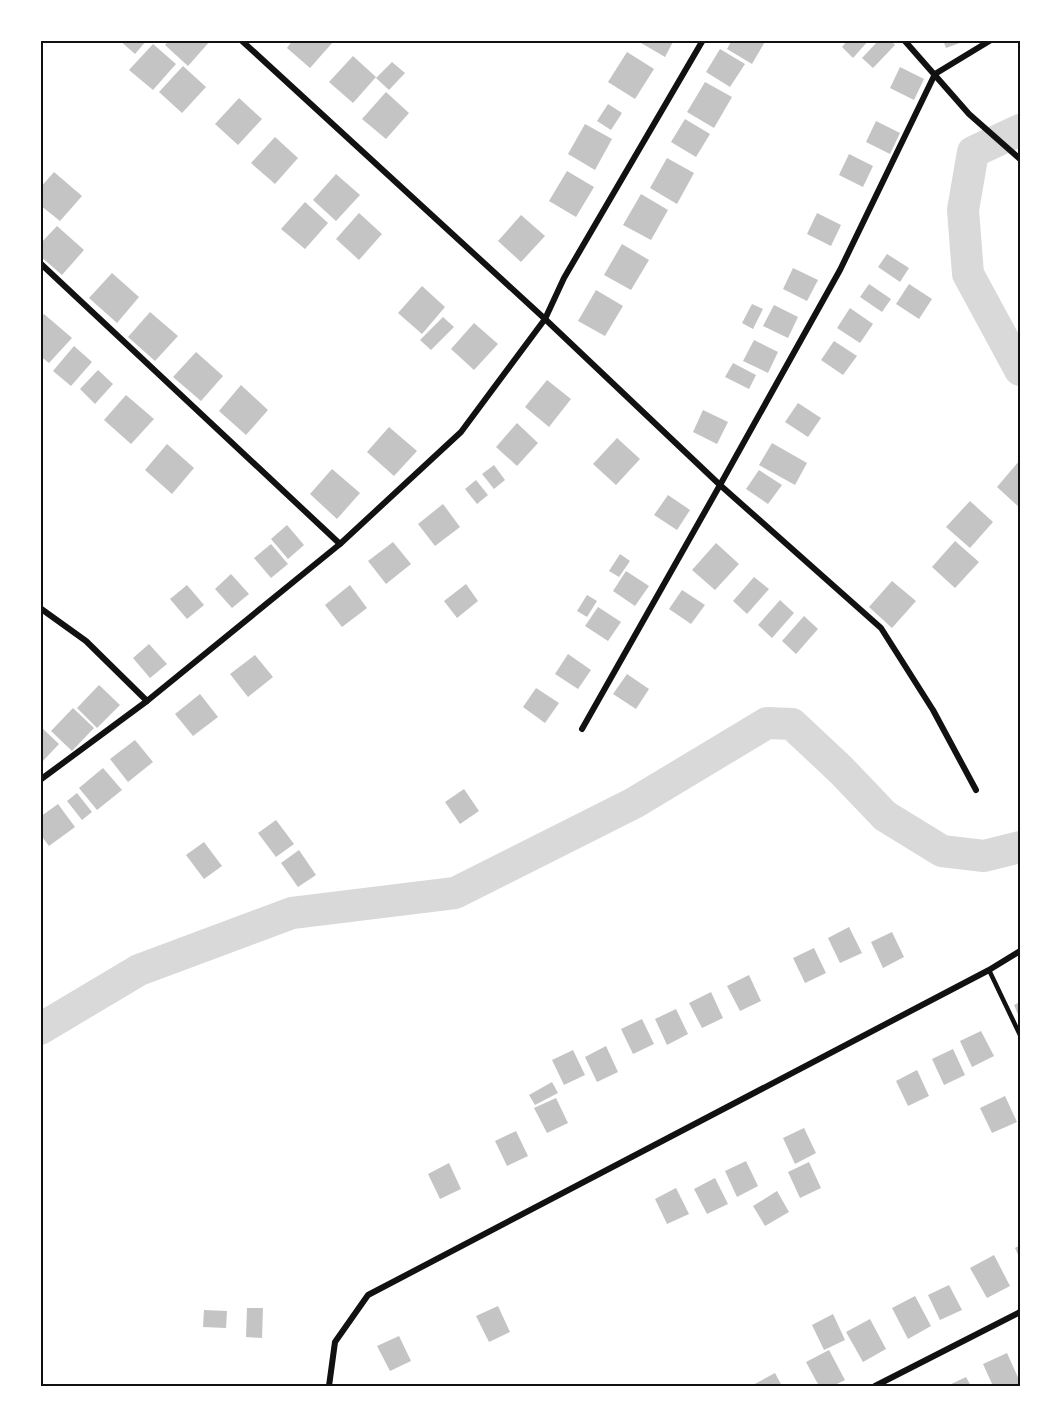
<svg xmlns="http://www.w3.org/2000/svg" width="1061" height="1427" viewBox="0 0 1061 1427" font-family="Manrope,sans-serif">
<style>
.lines{fill:none;stroke-linecap:round;stroke-linejoin:round}
.river{stroke:#d9d9d9;stroke-width:32}
.building{fill:#c4c4c4}
.service{stroke:#111;stroke-width:4.5}
.minor{stroke:#111;stroke-width:6}
.neatline{fill:none;stroke:#111;stroke-width:2}
</style>
<rect width="100%" height="100%" fill="#fff"/>
<g class="lines">
<g class="river">
<polyline points="1020,130 973,152 963,210 968,274 1020,370"/>
<polyline points="40,1029 139,970 292,913 455,893 634,803 767,723 792,724 841,770 885,816 942,851 984,856 1020,847"/>
</g>
</g>
<g class="building">
<polygon points="119,40 147,40 135,54"/>
<polygon points="169,40 211,40 188,66 165,45"/>
<polygon points="293,40 332,40 333,42 310,68 287,48"/>
<polygon points="636,40 674,40 665,57"/>
<polygon points="732,40 766,40 752,64 727,49"/>
<polygon points="848,40 869,40 853,58 842,47"/>
<polygon points="879,40 890,40 895,45 873,68 862,58"/>
<polygon points="943,40 965,40 965,41 946,48"/>
<polygon points="153,44 176,64 153,90 129,70"/>
<polygon points="720,49 745,64 730,87 706,72"/>
<polygon points="627,52 654,69 635,99 608,82"/>
<polygon points="353,56 376,77 353,103 329,82"/>
<polygon points="392,62 405,73 389,90 376,78"/>
<polygon points="183,66 206,87 182,113 159,92"/>
<polygon points="900,67 924,79 914,100 890,88"/>
<polygon points="705,82 732,97 714,128 687,112"/>
<polygon points="386,92 409,113 386,139 362,119"/>
<polygon points="239,98 262,119 238,145 215,124"/>
<polygon points="608,104 622,113 611,130 597,121"/>
<polygon points="685,119 710,134 696,157 671,142"/>
<polygon points="876,121 900,133 890,154 866,142"/>
<polygon points="585,124 612,139 595,170 568,154"/>
<polygon points="275,137 298,158 275,184 251,163"/>
<polygon points="849,154 873,166 863,187 839,175"/>
<polygon points="667,158 694,173 677,204 650,188"/>
<polygon points="567,171 594,187 576,217 549,201"/>
<polygon points="54,172 82,196 60,221 40,205 40,188"/>
<polygon points="336,174 360,195 336,221 313,200"/>
<polygon points="641,194 668,210 651,240 623,225"/>
<polygon points="305,202 328,223 305,249 281,229"/>
<polygon points="359,213 382,234 359,260 336,239"/>
<polygon points="817,213 841,225 831,246 807,234"/>
<polygon points="521,215 545,236 521,262 498,241"/>
<polygon points="57,226 84,250 62,275 40,256 40,244"/>
<polygon points="622,244 649,260 631,290 604,275"/>
<polygon points="887,254 909,268 900,282 878,267"/>
<polygon points="793,268 818,280 807,301 783,289"/>
<polygon points="112,273 139,297 117,323 89,298"/>
<polygon points="869,284 891,299 882,312 860,297"/>
<polygon points="909,284 932,299 919,319 896,304"/>
<polygon points="422,286 445,307 422,334 398,313"/>
<polygon points="596,290 623,306 605,336 578,321"/>
<polygon points="752,304 763,309 753,329 742,323"/>
<polygon points="774,305 798,317 788,338 763,326"/>
<polygon points="850,308 873,324 860,343 837,328"/>
<polygon points="150,312 178,336 155,361 128,337"/>
<polygon points="44,314 72,338 49,363 40,356 40,318"/>
<polygon points="443,317 454,327 431,350 420,340"/>
<polygon points="474,323 498,344 474,370 451,349"/>
<polygon points="754,340 778,352 768,373 743,361"/>
<polygon points="834,341 857,356 843,375 821,360"/>
<polygon points="74,346 92,362 71,386 53,371"/>
<polygon points="196,352 223,376 201,401 173,377"/>
<polygon points="733,363 756,375 749,389 725,377"/>
<polygon points="98,370 113,384 95,404 80,389"/>
<polygon points="547,380 571,399 549,427 525,407"/>
<polygon points="241,385 268,410 246,435 219,411"/>
<polygon points="126,395 154,419 131,444 104,420"/>
<polygon points="798,403 821,418 808,437 785,422"/>
<polygon points="703,410 728,422 717,444 693,432"/>
<polygon points="517,423 538,443 517,466 496,447"/>
<polygon points="389,427 417,451 394,476 367,452"/>
<polygon points="617,438 640,459 616,485 593,464"/>
<polygon points="772,443 807,463 795,485 759,465"/>
<polygon points="167,444 194,468 172,494 145,470"/>
<polygon points="1020,460 1020,508 997,487"/>
<polygon points="494,465 505,480 494,489 482,474"/>
<polygon points="332,469 360,493 337,519 310,494"/>
<polygon points="759,470 782,485 768,504 746,489"/>
<polygon points="476,480 488,495 477,504 465,489"/>
<polygon points="668,495 690,510 677,530 654,515"/>
<polygon points="970,501 993,522 970,548 946,527"/>
<polygon points="443,504 460,527 435,546 418,524"/>
<polygon points="287,525 304,545 288,559 271,539"/>
<polygon points="955,541 979,562 955,588 932,567"/>
<polygon points="393,542 411,564 386,584 368,561"/>
<polygon points="716,543 739,564 715,590 692,570"/>
<polygon points="271,544 288,564 271,578 254,558"/>
<polygon points="620,554 630,561 619,577 609,571"/>
<polygon points="626,571 649,586 635,606 613,591"/>
<polygon points="231,574 249,594 232,608 215,589"/>
<polygon points="754,577 769,589 747,614 733,601"/>
<polygon points="892,581 916,601 892,628 869,607"/>
<polygon points="466,584 478,601 457,618 444,601"/>
<polygon points="187,585 204,605 187,619 170,599"/>
<polygon points="350,585 367,608 342,627 325,605"/>
<polygon points="682,590 705,605 691,624 669,609"/>
<polygon points="587,595 597,601 587,617 577,611"/>
<polygon points="780,600 794,613 772,638 758,625"/>
<polygon points="598,607 621,622 608,641 585,626"/>
<polygon points="804,616 818,629 796,654 782,641"/>
<polygon points="149,644 167,664 150,678 133,658"/>
<polygon points="568,654 591,670 578,689 555,674"/>
<polygon points="255,655 273,677 248,697 230,674"/>
<polygon points="627,674 649,689 636,709 613,694"/>
<polygon points="99,685 120,705 97,728 77,708"/>
<polygon points="536,688 559,703 545,723 523,707"/>
<polygon points="200,694 218,717 193,736 175,714"/>
<polygon points="73,708 94,728 72,751 51,731"/>
<polygon points="40,726 59,744 40,764"/>
<polygon points="135,740 153,762 128,782 110,759"/>
<polygon points="103,768 122,790 97,810 79,788"/>
<polygon points="464,789 479,811 460,824 445,802"/>
<polygon points="77,793 92,812 82,820 67,801"/>
<polygon points="58,804 75,827 49,846 40,834 40,817"/>
<polygon points="276,820 294,844 276,857 258,833"/>
<polygon points="204,842 222,866 204,879 186,855"/>
<polygon points="299,850 316,875 298,887 281,863"/>
<polygon points="849,927 862,953 840,963 828,938"/>
<polygon points="892,932 904,957 883,968 871,942"/>
<polygon points="814,948 826,973 805,983 793,958"/>
<polygon points="749,975 761,1001 740,1011 727,986"/>
<polygon points="711,992 723,1018 702,1028 689,1003"/>
<polygon points="1020,1002 1020,1019 1014,1005"/>
<polygon points="676,1009 688,1034 667,1045 655,1019"/>
<polygon points="642,1019 654,1044 633,1054 621,1029"/>
<polygon points="981,1031 994,1056 972,1067 960,1041"/>
<polygon points="606,1046 618,1072 597,1082 585,1057"/>
<polygon points="953,1049 965,1075 944,1085 932,1059"/>
<polygon points="573,1050 585,1075 564,1085 552,1060"/>
<polygon points="917,1070 929,1096 908,1106 896,1081"/>
<polygon points="552,1082 558,1093 535,1105 529,1095"/>
<polygon points="1005,1096 1017,1122 992,1133 980,1108"/>
<polygon points="556,1098 568,1123 547,1133 534,1108"/>
<polygon points="804,1128 816,1153 795,1164 783,1138"/>
<polygon points="516,1131 528,1156 507,1166 495,1141"/>
<polygon points="746,1161 758,1186 737,1197 725,1171"/>
<polygon points="809,1162 821,1188 800,1198 788,1172"/>
<polygon points="449,1163 461,1189 440,1199 428,1174"/>
<polygon points="715,1178 728,1204 707,1214 694,1189"/>
<polygon points="676,1188 689,1214 667,1224 655,1199"/>
<polygon points="777,1191 789,1212 765,1226 753,1206"/>
<polygon points="1020,1245 1020,1259 1015,1248"/>
<polygon points="994,1255 1010,1286 987,1298 970,1268"/>
<polygon points="949,1285 962,1310 940,1320 928,1295"/>
<polygon points="915,1296 931,1326 908,1339 892,1308"/>
<polygon points="498,1306 510,1332 489,1342 476,1316"/>
<polygon points="247,1308 263,1308 262,1338 246,1337"/>
<polygon points="204,1310 227,1311 226,1328 203,1327"/>
<polygon points="833,1314 845,1340 824,1350 812,1325"/>
<polygon points="870,1319 886,1349 863,1362 846,1332"/>
<polygon points="399,1336 411,1361 390,1371 377,1346"/>
<polygon points="829,1350 845,1380 833,1386 819,1386 806,1362"/>
<polygon points="1007,1353 1020,1382 1020,1385 1017,1386 993,1386 983,1364"/>
<polygon points="775,1373 782,1386 751,1386"/>
<polygon points="966,1377 971,1386 947,1386"/>
</g>
<g class="lines">
<polyline class="service" points="989,970 1020,1035"/>
<g class="minor">
<polyline points="241,40 545,319 720,485 881,628 933,710 976,790"/>
<polyline points="904,40 969,114 1020,159"/>
<polyline points="40,263 340,544"/>
<polyline points="40,608 86,641 147,701"/>
<polyline points="582,729 720,485 840,270 935,74 991,40"/>
<polyline points="40,780 147,701 340,544 461,432 545,319 564,278 703,40"/>
<polyline points="329,1386 335,1342 368,1295 989,970 1020,951"/>
<polyline points="875,1386 1020,1312"/>
</g>
</g>
<rect width="1061" height="1427" fill="none" stroke="#ffffff" stroke-width="84"/>
<rect x="42" y="42" width="977" height="1343" class="neatline"/>
</svg>
